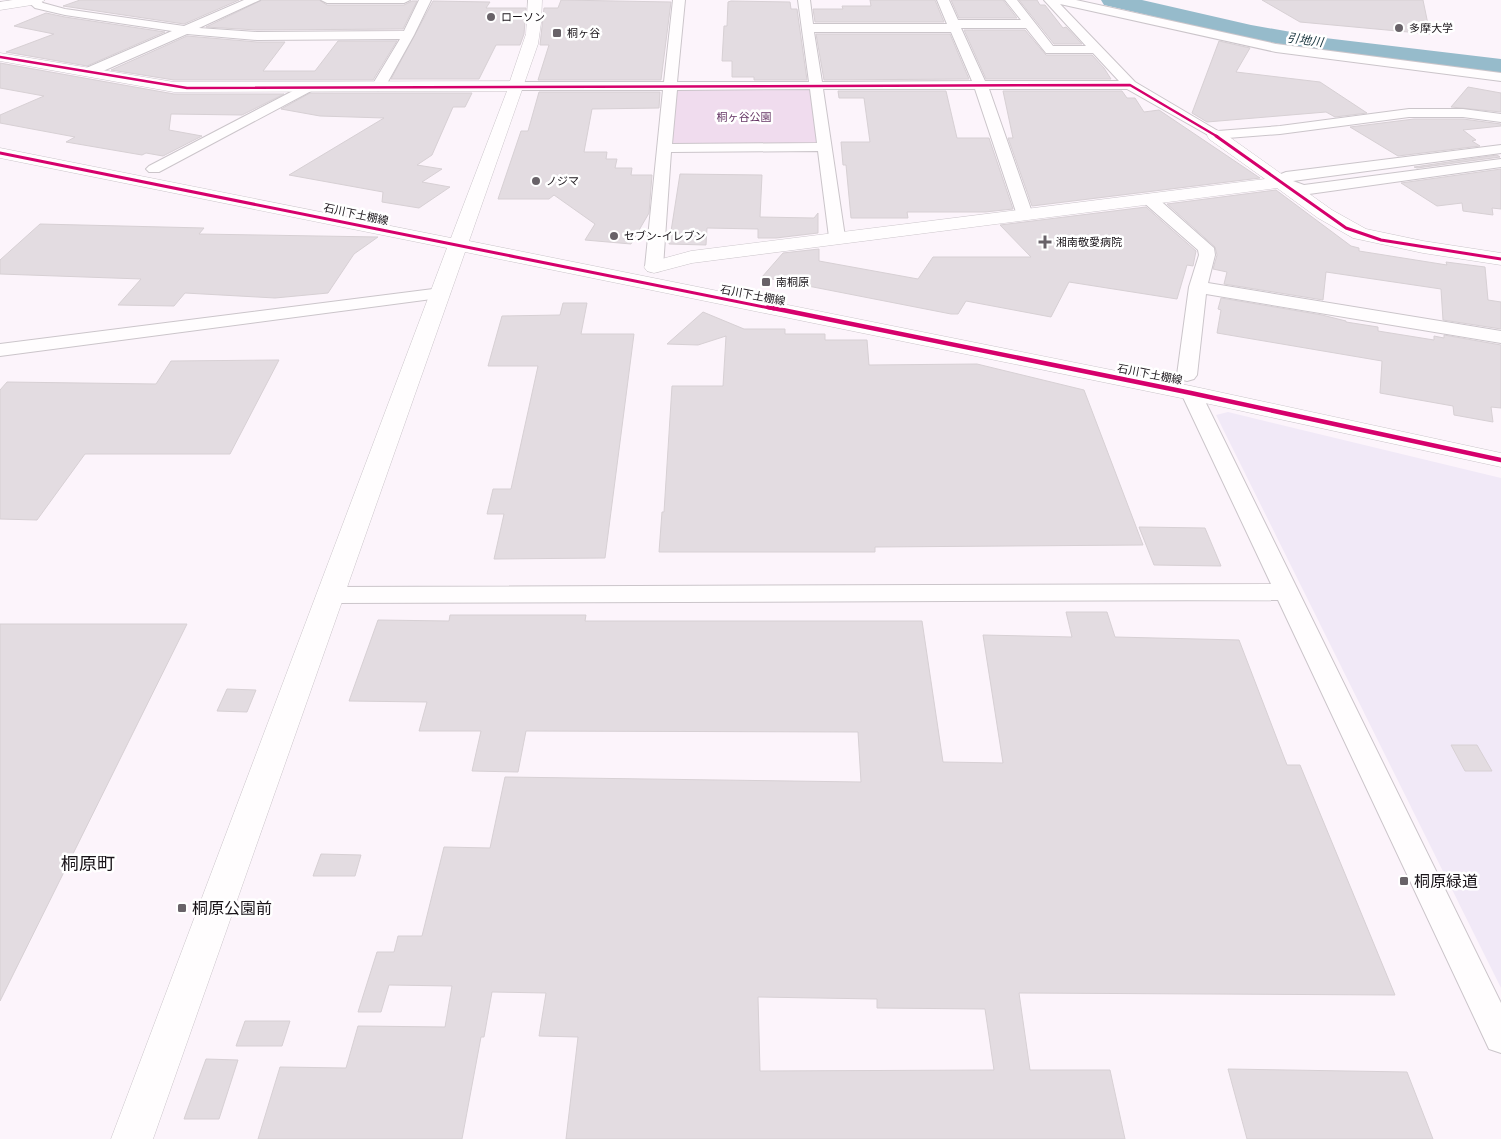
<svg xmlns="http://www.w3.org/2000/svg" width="1501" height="1139" viewBox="0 0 1501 1139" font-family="'IBM Plex Sans','Noto Sans JP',sans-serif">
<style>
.industrial{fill:#f1e9f7}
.green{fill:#f0dcee}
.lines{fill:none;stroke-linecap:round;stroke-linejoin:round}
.river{fill:#96bbcb;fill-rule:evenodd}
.building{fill:#e3dce1;stroke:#d7d0d4;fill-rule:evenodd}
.minor-casing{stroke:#cbc5ca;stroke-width:2}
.tertiary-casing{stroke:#cbc5ca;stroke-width:1}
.secondary-casing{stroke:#cbc5ca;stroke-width:1}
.minor{fill:#fffdfe;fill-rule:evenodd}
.tertiary{fill:#fffdfe;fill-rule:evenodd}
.secondary{fill:#fffdfe;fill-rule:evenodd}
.cycleway-far2-casing{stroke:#fff;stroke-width:4.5}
.cycleway-far1-casing{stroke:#fff;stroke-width:5}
.cycleway-casing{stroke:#fff;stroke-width:7}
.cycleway-far2{stroke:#d6006c;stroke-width:2.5}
.cycleway-far1{stroke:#d6006c;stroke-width:3}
.cycleway{stroke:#d6006c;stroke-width:4.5}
.poi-dot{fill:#686268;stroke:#fff;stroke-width:2}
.labels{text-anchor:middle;stroke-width:5;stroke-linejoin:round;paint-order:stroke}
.far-poi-label{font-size:11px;fill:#191419;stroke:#fff;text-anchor:start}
.far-park-label{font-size:11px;fill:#663665;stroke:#fff}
.far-street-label{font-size:11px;fill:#191419;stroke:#fff}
.far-water-label{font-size:12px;font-style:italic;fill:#13303a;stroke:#fff}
.near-poi-label{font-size:16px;fill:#191419;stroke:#fff;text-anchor:start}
.near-neighbourhood-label{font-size:18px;fill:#191419;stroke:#fff}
</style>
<rect width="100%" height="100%" fill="#fcf4fb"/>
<polygon class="industrial" points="1228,412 1501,478 1501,988 1216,415"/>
<polygon class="green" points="817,86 823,147 664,148 671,87"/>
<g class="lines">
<polygon class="river" points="1101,0 1142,0 1251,25 1325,38 1501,59 1501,75 1325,52 1251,39 1104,5"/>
</g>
<g class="building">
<polygon points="80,0 239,0 184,24 63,6"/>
<polygon points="262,0 319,0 327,5 404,5 412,1 417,1 403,29 257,30 206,27"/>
<polygon points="561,0 671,2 661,80 538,80 549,45 540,45 544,8 558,8"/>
<polygon points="870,0 935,0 944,22 815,22 813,9 843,9 842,6 871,6"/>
<polygon points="951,0 1003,0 1017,18 959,18"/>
<polygon points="1019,0 1037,0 1040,5 1045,5 1063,28 1066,27 1082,44 1054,44"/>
<polygon points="1262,0 1423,0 1430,34 1300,22"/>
<polygon points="433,1 490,2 486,8 526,8 524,34 520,45 496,45 479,79 391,79"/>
<polygon points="731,1 790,2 791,9 797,9 807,80 754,80 754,77 732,77 732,61 722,61 724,26 727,26 728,2"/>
<polygon points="46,13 65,17 165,32 87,66 6,52 54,34 14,26"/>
<polygon points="964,30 1025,30 1046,55 1092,55 1104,68 1111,79 986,79"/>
<polygon points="816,34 950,34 969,79 824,80"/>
<polygon points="187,36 257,42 285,42 263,71 315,71 338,41 397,41 373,80 174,80 111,70"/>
<polygon points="1219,41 1250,48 1236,72 1320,82 1367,113 1335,117 1326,112 1207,122 1192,113"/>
<polygon points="0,63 174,94 284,94 242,115 171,114 169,130 202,136 163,156 146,153 142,155 66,142 75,137 0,123 0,115 44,96 0,88"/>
<polygon points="1468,87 1501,93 1501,112 1451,107"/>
<polygon points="838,91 946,91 957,138 989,138 1013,209 985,212 907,212 908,218 851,218 846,165 843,165 841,142 870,142 864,98 839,98"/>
<polygon points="1003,91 1122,91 1127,98 1135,98 1144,112 1159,110 1260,178 1032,206 1008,138 1013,138"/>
<polygon points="539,92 660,92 659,108 592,109 584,152 607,152 606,159 617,159 615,168 632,168 631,175 652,175 649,213 631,244 585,240 595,224 554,195 549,199 498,199 521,131 528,131"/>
<polygon points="310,93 472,93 465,107 453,107 432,155 417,165 442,169 422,182 450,187 419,208 382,202 383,192 289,175 384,118 320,116 281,109"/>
<polygon points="1414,119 1463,119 1501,124 1501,126 1463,130 1476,140 1472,141 1480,146 1398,156 1350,127"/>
<polygon points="1497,155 1500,157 1417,168 1414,167"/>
<polygon points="1501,169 1501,209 1492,208 1493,215 1463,211 1462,203 1437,206 1401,183"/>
<polygon points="680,174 762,175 760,217 814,218 818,213 818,233 776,238 758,238 758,229 707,228 706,245 669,244"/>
<polygon points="1276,190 1351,246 1359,248 1359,251 1447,265 1446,262 1485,267 1488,300 1501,302 1501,329 1443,320 1441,289 1326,272 1323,300 1224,284 1227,272 1213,269 1217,255 1215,247 1167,204"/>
<polygon points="1146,207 1196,251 1193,266 1187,265 1177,299 1069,282 1051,317 966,301 958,314 951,314 762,277 783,253 819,249 819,261 918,279 933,257 1031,257 1000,225"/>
<polygon points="40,224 204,228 199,234 378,237 354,254 328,293 275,298 185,293 174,306 118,305 141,279 0,274 0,260"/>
<polygon points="1221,298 1322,315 1346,321 1346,322 1378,327 1378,331 1434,340 1434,336 1444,338 1444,335 1501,345 1501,408 1491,407 1493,422 1454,415 1453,406 1380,393 1382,361 1217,333 1221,310 1218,309"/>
<polygon points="563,303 587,303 581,334 634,334 605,558 494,559 504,514 487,514 493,489 511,489 538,366 488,366 502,316 560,315"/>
<polygon points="703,312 744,329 785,329 785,334 825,334 825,340 867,340 869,365 977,364 1084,390 1143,545 875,547 875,552 659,552 662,512 664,512 672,386 723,386 726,336 698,345 667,344"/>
<polygon points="279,360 230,454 85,454 37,520 0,519 0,390 7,382 156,384 171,361"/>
<polygon points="1139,527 1205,528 1221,566 1154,565"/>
<path d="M1066 612H1107L1115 637 1239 640 1287 765H1300L1395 995 1019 993 1030 1070H1110L1125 1139H566L578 1037 539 1036 546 993 492 992 484 1037H481L462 1139H258L280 1067 346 1068 358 1026 445 1027 452 986 389 985 381 1012H358L377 952H394L398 936H422L444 847 490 848 505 777 861 782 858 732 526 731 518 772 472 771 481 731H419L427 702 349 701 378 620 449 621 450 615H586L585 621H922L943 762 1003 763 983 635 1072 637ZM758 997 877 999V1008L985 1009 994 1070 760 1071Z"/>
<polygon points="0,624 187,624 0,1001"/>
<polygon points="227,689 256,690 247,712 217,711"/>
<polygon points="1451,745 1477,745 1492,771 1465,771"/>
<polygon points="321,854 361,855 355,876 313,876"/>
<polygon points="245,1021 290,1021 282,1046 236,1046"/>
<polygon points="206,1059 238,1060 219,1119 184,1119"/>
<polygon points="1228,1069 1407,1072 1433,1139 1247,1139"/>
</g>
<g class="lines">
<defs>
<g id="minor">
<polygon points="26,0 39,0 43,3 65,9 184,26 244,0 260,0 199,28 257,32 404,31 419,0 431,0 414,35 385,87 378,91 371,87 400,39 257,40 187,34 94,75 84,75 83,72 84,69 172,31 65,15 35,8"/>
<polygon points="321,0 410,0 404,3 327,3"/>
<path d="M673 0H685L677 82H809L798 0H810L813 24H947L937 0H949L958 20H1021L1005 0H1017L1053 46H1086L1044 0H1076L1276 44 1501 73V81L1276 52 1060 4 1135 82 1218 131 1280 126 1409 109H1463L1501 114V122L1463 117H1409L1280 134 1215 139 1127 89H989L1033 215 1031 218H1019L1017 215 975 89H823L845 237 843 241H831L829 237 818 151 671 152 663 267 660 271 654 272 648 271 645 267 663 90H516L509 86 516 82H664ZM961 28H1026L1046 53H1093L1119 81H985ZM814 32H951L972 81 822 82ZM810 89 817 143 672 144 677 90Z"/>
<polygon points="308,83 315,87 313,90 159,172 149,172 146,169 149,166"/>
<polygon points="1501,145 1501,153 1293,181 1304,185 1501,159 1501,167 1302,195 1278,185 1275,182 1281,174 1286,172"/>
<polygon points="1149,194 1155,196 1214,248 1215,255 1208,283 1501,331 1501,343 1206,294 1197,375 1194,379 1187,381 1180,379 1177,375 1189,287 1199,255 1198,250 1143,202 1141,199 1143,196"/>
<polygon points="441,288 447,289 450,293 447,297 0,356 0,344"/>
<polygon points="1191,387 1198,389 1201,393 1501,1003 1501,1053 1489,1049 1278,600 331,603 322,601 319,595 322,589 331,587 1271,584 1181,393 1184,389"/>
</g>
<g id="tertiary">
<polygon points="528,0 542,0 541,23 538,44 469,241 1191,386 1501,453 1501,467 1191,400 465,252 153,1139 111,1139 447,248 0,158 0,148 451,238 507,91 174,92 0,61 0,53 174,82 510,81 526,34"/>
<polygon points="1215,130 1221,131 1332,210 1366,229 1423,241 1501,253 1501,265 1423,253 1353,238 1318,218 1277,188 692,263 654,273 647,271 644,267 647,263 691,251 1265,179 1209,139 1207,135 1209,131"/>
</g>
<polygon id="secondary" points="13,0 45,0 38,4 0,10 0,2"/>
</defs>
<use href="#minor" class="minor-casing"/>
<use href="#tertiary" class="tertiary-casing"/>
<use href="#secondary" class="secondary-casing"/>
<use href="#minor" class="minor"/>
<use href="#tertiary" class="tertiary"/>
<use href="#secondary" class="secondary"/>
<defs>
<polyline id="cycleway-far2" points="0,57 187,88 1130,85 1218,137"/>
<g id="cycleway-far1">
<polyline points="1216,136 1346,228 1381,240 1501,259"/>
<polyline points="0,153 774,309"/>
</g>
<polyline id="cycleway" points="768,307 1191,393 1501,460"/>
</defs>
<use href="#cycleway-far2" class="cycleway-far2-casing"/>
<use href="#cycleway-far1" class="cycleway-far1-casing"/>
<use href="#cycleway" class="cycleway-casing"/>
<use href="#cycleway-far2" class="cycleway-far2"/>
<use href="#cycleway-far1" class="cycleway-far1"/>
<use href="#cycleway" class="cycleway"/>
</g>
<g class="poi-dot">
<circle cx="491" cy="17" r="5"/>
<circle cx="1399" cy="28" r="5"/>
<rect x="552" y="28" width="10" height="10" rx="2.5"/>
<circle cx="536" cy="181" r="5"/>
<circle cx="614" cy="236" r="5"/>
<path d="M1042.5 234.5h5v5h5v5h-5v5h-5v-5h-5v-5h5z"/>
<rect x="761" y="277" width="10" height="10" rx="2.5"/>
<rect x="1399" y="876" width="10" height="10" rx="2.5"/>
<rect x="177" y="903" width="10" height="10" rx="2.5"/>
</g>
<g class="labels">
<g class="far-poi-label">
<text x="501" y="21">ローソン</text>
<text x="1409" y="32">多摩大学</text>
<text x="567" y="37">桐ヶ谷</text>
<text x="546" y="185">ノジマ</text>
<text x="624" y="240">セブン-イレブン</text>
<text x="1056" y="246">湘南敬愛病院</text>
<text x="776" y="286">南桐原</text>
</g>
<g class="far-park-label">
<text x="744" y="121">桐ヶ谷公園</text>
</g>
<g class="far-street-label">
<text transform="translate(356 214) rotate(12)" y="4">石川下土棚線</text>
<text transform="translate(753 295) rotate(11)" y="4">石川下土棚線</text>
<text transform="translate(1150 374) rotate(11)" y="4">石川下土棚線</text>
</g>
<g class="far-water-label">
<text transform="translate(1305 40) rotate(8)" y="4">引地川</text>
</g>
<g class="near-poi-label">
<text x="1414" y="887">桐原緑道</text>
<text x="192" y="914">桐原公園前</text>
</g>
<g class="near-neighbourhood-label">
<text x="88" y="870">桐原町</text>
</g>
</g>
</svg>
